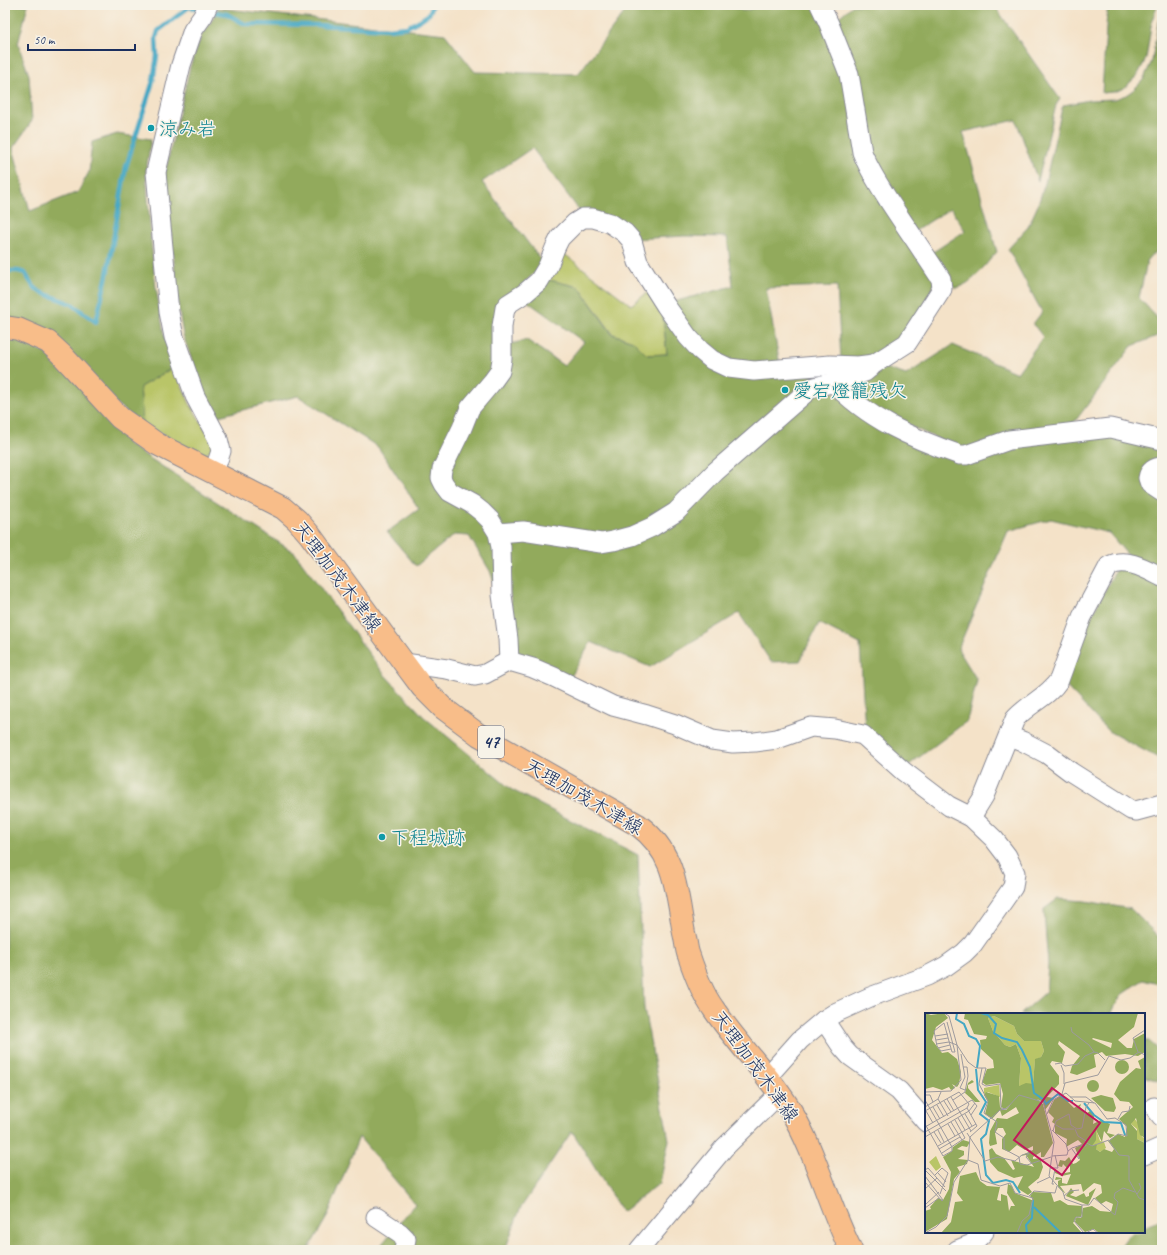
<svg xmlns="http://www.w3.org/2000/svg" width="1167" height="1255" viewBox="0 0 1167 1255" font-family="Caveat,'Klee One',sans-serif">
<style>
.green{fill:#b9c567;stroke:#6a7a62}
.forest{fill:#92aa5c;stroke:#566c5d}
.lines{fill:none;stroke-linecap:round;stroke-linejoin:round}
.stream{stroke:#44a7c4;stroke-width:4.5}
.minor-casing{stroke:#888893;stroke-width:21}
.major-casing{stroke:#888893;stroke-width:24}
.minor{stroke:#fff;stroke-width:19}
.major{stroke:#f8bd89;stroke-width:22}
.culture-dot{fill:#0f9aa8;stroke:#f7f3e8;stroke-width:1.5}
.labels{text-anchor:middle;stroke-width:3;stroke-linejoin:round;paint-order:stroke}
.shield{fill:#f7f3e8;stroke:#5d6a87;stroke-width:1}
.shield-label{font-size:18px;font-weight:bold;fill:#1b2f5e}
.culture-label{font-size:19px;fill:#0d838f;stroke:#f7f3e8;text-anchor:start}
.street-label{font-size:19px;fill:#1b2f5e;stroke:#f7f3e8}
.inset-river{fill:none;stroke:#44a7c4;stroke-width:2}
.inset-road{fill:none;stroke:#9d9a9e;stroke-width:1}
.view{fill:#c2185b;fill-opacity:0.15;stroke:#c2185b;stroke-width:2}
.inset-edge{fill:none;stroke:#1b2f5e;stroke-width:2}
</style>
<rect width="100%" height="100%" fill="#f7f3e8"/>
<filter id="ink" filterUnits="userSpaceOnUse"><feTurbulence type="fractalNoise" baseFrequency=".025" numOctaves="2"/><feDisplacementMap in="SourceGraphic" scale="8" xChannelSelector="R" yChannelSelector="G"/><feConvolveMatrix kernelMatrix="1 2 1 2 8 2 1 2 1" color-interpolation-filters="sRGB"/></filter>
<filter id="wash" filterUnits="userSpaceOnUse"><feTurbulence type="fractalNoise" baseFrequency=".012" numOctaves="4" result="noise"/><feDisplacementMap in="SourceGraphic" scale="16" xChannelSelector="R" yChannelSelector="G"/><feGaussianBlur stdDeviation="0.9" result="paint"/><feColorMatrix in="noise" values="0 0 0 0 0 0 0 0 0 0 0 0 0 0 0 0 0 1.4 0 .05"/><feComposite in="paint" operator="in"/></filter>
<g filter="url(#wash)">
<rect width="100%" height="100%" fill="#f4e2c8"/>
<g class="green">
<polygon points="559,250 631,305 651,290 662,308 667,354 647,355 633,341 613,334 579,287 545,279"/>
<polygon points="174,367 190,404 214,443 211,450 204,456 143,424 140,387"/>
</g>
<g class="forest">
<polygon points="5,5 28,5 18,44 29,75 32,121 13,148 30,211 78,192 89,172 92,142 117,134 151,139 146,171 151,241 156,288 164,335 174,367 140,387 143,424 5,319"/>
<polygon points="630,5 729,5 743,11 765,5 816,5 845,75 858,153 937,280 910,332 873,360 841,361 837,286 766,288 780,365 754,367 714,356 669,303 733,286 727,237 684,236 635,239 582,214 532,148 482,182 544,264 505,301 497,359 438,468 494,535 498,595 490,571 469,536 454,535 416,566 387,532 419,509 378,447 298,396 215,417 202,389 183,335 179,311 165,173 190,67 202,34 211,22 218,8 445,34 475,72 578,74"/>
<path d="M853 5H994L1060 99 1056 105 1038 181 1016 120 963 132 997 252C985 264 973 285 955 288L945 277 930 254 965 231 951 208 915 231 875 170 833 22Z"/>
<polygon points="1111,5 1158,5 1152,20 1146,59 1137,76 1123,89 1114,92 1102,93 1107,12"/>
<polygon points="1162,13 1162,248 1148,258 1139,298 1162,323 1162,334 1132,346 1070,428 965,451 870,408 846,383 880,366 906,375 953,345 1017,373 1043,337 1033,324 1042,312 1008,249 1028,227 1038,205 1045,183 1062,108 1064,105 1089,100 1115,99 1126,95 1133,90 1143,80 1152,61 1158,22"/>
<polygon points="545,279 579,287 612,334 633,341 647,355 667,354 662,308 709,363 830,369 818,381 674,509 612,537 497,529 453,488 446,471 506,345 527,340 564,366 584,342 524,299"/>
<polygon points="5,336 15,337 51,356 125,436 128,444 295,553 384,674 424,717 512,790 638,855 644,1008 669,1140 660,1183 622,1212 572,1131 520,1209 505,1250 377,1250 415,1204 359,1137 327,1217 308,1250 5,1250"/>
<polygon points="827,389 959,461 998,449 1110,433 1162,445 1162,462 1150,465 1162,498 1162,571 1131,559 1109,533 1051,519 1008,531 958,649 977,680 967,721 905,768 865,731 860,644 819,623 800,661 771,662 739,613 650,667 591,642 569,680 516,657 505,538 633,540 813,392"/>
<polygon points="1117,567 1162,581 1162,760 1108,731 1062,682 1074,650"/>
<polygon points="1058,899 1086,901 1131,909 1162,940 1162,985 1143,980 1121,995 1111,1014 1021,1014 1046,992 1048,964 1045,926 1044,909"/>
<polygon points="1144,1041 1149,1041 1162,1053 1162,1069 1158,1081 1144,1076"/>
<path d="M1162 1219V1250H1118C1128 1237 1127 1232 1144 1232V1227Z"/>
</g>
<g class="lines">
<g class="stream">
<polyline points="209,11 227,14 245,24 318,25 389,29 407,27 420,20 429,14 433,5"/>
<polyline points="5,271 18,271 25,273 33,286 40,292 72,304 96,322 107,275 126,167 153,81 157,56 156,38 158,31 189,7 202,9"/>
</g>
</g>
</g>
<g filter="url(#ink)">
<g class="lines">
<defs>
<g id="minor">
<polyline points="208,5 203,16 193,30 181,65 156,172 169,312 174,337 195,396 218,439 221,451 214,472"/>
<path d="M833 382C867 419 914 439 960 455H966L1009 440 1110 428 1162 440"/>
<path d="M1162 467C1155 467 1149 471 1148 478L1150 484 1162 492"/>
<polyline points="498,533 523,531 601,543 613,541 632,536 652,527 676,512 715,472 811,388 847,379 865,372 871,367"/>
<path d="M509 661 508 639 502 595 501 547 498 533 490 520 482 512 472 504 450 492 444 484 441 478 442 469 462 428 470 408 492 382 500 371 502 359V326L505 308 508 304 525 293 539 281 548 266 555 248 560 238 575 223 583 218H593L610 223 625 233 632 241 638 262 666 306 688 337 700 350 712 360 729 368 754 371 830 365 858 366 874 364 907 343 942 289 941 279C924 253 906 227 889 201 879 185 869 170 862 152L849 74 829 24 820 5"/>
<polyline points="404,663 447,669 475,676 485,674 509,661 533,668 554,677 613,706 647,715 675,724 712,740 733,743 755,742 777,739 811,727 835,729 863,735 903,771 949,806 971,817 994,839 1007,856 1015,873 1013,887 973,944 964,953 946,966 927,976 870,997 835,1013 824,1020 800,1040 767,1077"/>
<polyline points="1009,736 1022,741 1047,754 1071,772 1131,810 1136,811 1162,804"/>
<path d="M971 817 984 796 1015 719C1028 704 1048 697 1059 680L1082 617 1109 566C1126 557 1146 569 1162 577"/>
<polyline points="824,1020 842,1047 850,1056 899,1091 926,1122"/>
<polyline points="1154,1107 1162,1117"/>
<polyline points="1144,1155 1162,1147"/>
<polyline points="376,1217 400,1233 406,1239 404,1250"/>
<polyline points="639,1250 724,1148 780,1093"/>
<polyline points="957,1250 972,1244 984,1232"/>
</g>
<path id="major" d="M5 327 18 329 48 342 61 354 120 418 157 444 283 508 297 520 310 535 404 663 422 687 443 708 479 735 638 825C676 853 676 890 684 933 686 940 686 949 689 956 695 974 702 993 713 1008 737 1044 769 1074 791 1111 817 1155 828 1205 851 1250"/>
</defs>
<use href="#minor" class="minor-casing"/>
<use href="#major" class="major-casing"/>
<use href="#minor" class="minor"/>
<use href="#major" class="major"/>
</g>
</g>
<g class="culture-dot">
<circle cx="151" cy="128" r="4"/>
<circle cx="785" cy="390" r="4"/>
<circle cx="382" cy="837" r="4"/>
</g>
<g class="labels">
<rect class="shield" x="478" y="726" width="26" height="32" rx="3"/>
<g class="shield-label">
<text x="491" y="748">47</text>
</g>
<g class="culture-label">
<text x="159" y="135">涼み岩</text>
<text x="793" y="397">愛宕燈籠残欠</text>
<text x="390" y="844">下程城跡</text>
</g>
<g class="street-label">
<text transform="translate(338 576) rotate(53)" y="7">天理加茂木津線</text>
<text transform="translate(584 796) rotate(30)" y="7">天理加茂木津線</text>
<text transform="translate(756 1066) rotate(54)" y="7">天理加茂木津線</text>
</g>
</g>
<g transform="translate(925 1013)">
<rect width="220" height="220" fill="#f4e2c8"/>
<path d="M69 3 89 13 92 21 99 28H116L119 38 116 44 110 47 108 71 94 73 96 45 91 31 85 34 80 32 68 18 63 5ZM74 72 75 84 63 79 59 81V75ZM209 105 215 113 217 124 220 125V130L212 126V116L206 111ZM171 116 175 128 179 129 181 135 175 139 167 133ZM11 143 16 154 11 158 4 149Z" fill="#b9c567"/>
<path d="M0 0 6 2 19 0 23 5 11 14 7 27 17 40 23 39 32 46 36 59 34 71 32 74 27 71 30 75 26 77 24 74 17 77 8 74 0 76ZM40 0H213L209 14 193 27 202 35H207L209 26 220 20V39L213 43 200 41 181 43 177 39 169 42 171 54 152 62 145 60 147 53 155 43 134 28 133 31 140 39 137 50 127 48 125 51 134 63V71L122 84 129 85 120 97 118 89 112 86 118 91 128 130 119 144H116V139L108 144V146L115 145 118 154 114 165 103 174 107 179 103 182 92 175 98 163 89 165 73 158 65 149 64 137 67 135 71 141 79 145 88 157 90 156 86 147 109 154 101 142 95 143 108 137V133L100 137 92 132 84 139 77 136V126L81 121 78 115H73L70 120 72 131 65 133 64 130 65 118 72 105 82 106 94 100 91 94 77 103 75 97 67 106 60 101 63 89 59 82 61 79 74 83 75 94 78 97H81L86 91 80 96 76 94 78 81 75 70 61 72 57 69 62 56 69 55 68 47 56 36 55 27 61 26 62 23 49 21 43 7 39 6ZM69 3 89 13 92 21 99 28H116L119 38 116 44 110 46 108 71 101 70 94 73 96 45 91 31 85 34 80 32 68 18 63 5ZM168 25 187 30 186 35 167 26ZM220 44V125L215 122 211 105 206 111 212 118V126L220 130V220H174L169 216 160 219 150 209 151 204 156 205 158 195 167 193 175 198 186 199 188 191 181 188 176 191 170 185 177 180 176 172 169 170 158 179 156 171 135 173 141 181 133 174V168L137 166 130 167 131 164 137 165V170L142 171 146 161 137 163 130 160V158L135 161 145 159V150L142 155 138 151 137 154 133 153 135 147 140 148 144 144 148 151 151 150 155 147 150 135 157 131 153 127 141 134 142 126 130 120V111L127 109 129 105 123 99 129 87 136 82 149 95 156 91 155 94 161 101 165 98 169 103 168 111 176 107 185 111 182 120 190 122 185 125 179 118 177 129 171 117V127L167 133 172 131 171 136 175 139 179 136 187 139 189 136 183 128 193 121 200 124 202 114 194 106 208 94 204 89 195 88 189 81 195 69 211 55 216 56 213 48ZM190 54a7 7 0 1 1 14 0a7 7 0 1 1-14 0ZM47 67 49 69 43 72V75L55 89H50L40 80 43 70ZM162 73a6 6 0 1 1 12 0a6 6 0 1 1-12 0ZM176 82 188 85 191 95 189 99 180 98 166 85ZM38 127 45 129 42 134 37 133 32 136 39 138V142L33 146 43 147 42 151 32 154 35 159 29 166 22 206 0 219V198L6 196 5 194 13 185 18 187 24 176 26 159 18 144 27 138 28 134ZM51 159 55 168 62 173 75 174 72 187 76 188V181L82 183 84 198 86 193H90L82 180 83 171 87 173 90 180 109 188 105 183 108 179 126 180 129 189 135 187 143 192 157 193V204H152L148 210 157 220H16L26 209 30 189 38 188 32 180 35 163ZM146 175 149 179 145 182 151 184 159 180 161 184 164 183V180L171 175 163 192 141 183Z" fill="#92aa5c" fill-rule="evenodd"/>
<path class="inset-river" d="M32 0 31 6 39 11 44 23 51 26 55 33 52 55M56 0 63 2 71 11 69 20 77 25 92 29 97 37 105 54 109 80 119 87 121 91 133 81 143 88H148M51 56 53 77 61 89 55 101 64 108 61 121 56 126 61 162 68 170 81 167 88 169 95 180M159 90 169 102 179 109 196 110 200 122M109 194 136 220M102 220 101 212 107 205 108 187"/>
<path class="inset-road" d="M19 0 24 3 32 32 43 49 51 55H61L57 71 61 73 75 71 76 95 81 96 94 82 118 89 129 129 124 163 138 179 140 186 157 192V204H151L149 208 159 220M19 10 27 39H30L22 9M19 10 9 18 12 33 16 38 26 36M146 14 147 19 164 32 169 39M10 23 23 21M11 27 23 25M13 35 25 32M213 39 208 25 220 17M36 41 40 64 35 75 40 77M130 51 136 50 140 53 153 51 160 43 169 39 173 40 180 47M136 52 139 60V71M57 55 54 71 63 88 59 100 72 109 70 119 79 125V136L94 144 95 151 102 152 126 144M0 79 26 78 36 67 32 32 24 29 11 31M137 81 140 70 173 62 184 43 196 47 205 45 214 39 220 42M0 82H5L8 89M26 84 46 118M145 84H161L169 90M13 86 23 103M22 86 29 98M0 87 27 134V138L18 143 0 111M28 87 40 79 43 63 42 54H38M19 88 26 99M12 92 19 104M0 94 13 86 16 79M8 94 15 106M42 95 52 113 45 119M0 98 34 79 44 91 42 95 0 119M1 98 8 110M40 101 47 113M122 101 128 87 141 80 150 88 170 90 182 106 190 105 201 112 202 123 193 121 184 128 194 142 204 143V167L214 185 220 187M33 105 40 117M193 106 197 99 204 98 205 93M26 109 37 127M23 111 30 123M131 112 138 116H149M0 114 47 87 52 93 46 102M150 116 153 123 163 129M13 117 19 129M127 117 141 131 143 138M128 118 131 108 144 101 146 112 152 116 157 115 161 94 164 90M9 119 16 130M42 120 60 148 73 144 90 148 97 142 104 140M0 124 44 98 50 90M13 133 51 111M14 136 35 124M147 136 154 146V143M106 137 101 144 107 151M17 140 40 125 30 107M127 143 142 142 143 138 147 135 156 132 161 133 160 129 167 133 184 127M43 147 53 151 56 167 75 173 85 170 90 180 108 185 104 202 97 208 92 220M125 155H133L130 142M0 157 21 178M0 157 3 155 20 174M13 160 21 169M10 162 17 155 23 160 15 181M0 163 18 187 17 188 0 169M112 170 125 164M129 171H127L130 156M0 176 12 165M212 181 216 175 214 170M104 183 109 178 130 180 132 173M139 183 145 178 154 177M1 191 14 179M157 192H164L169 185 190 202 193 189 189 185 190 180 198 175 210 179M0 195 14 185M0 220 11 214 22 203 29 169 43 147 45 124 75 97 81 96M161 220 168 216 173 220"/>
<path class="view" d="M127 75 175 110 137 162 89 127Z"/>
<rect width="220" height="220" class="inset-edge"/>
</g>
<rect width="1167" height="1255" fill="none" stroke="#f7f3e8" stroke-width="20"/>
<path d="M28 44v6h107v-6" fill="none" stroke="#1b2f5e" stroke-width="2"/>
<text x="34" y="44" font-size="12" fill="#1b2f5e" stroke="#f7f3e8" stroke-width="3" paint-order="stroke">50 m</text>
</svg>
